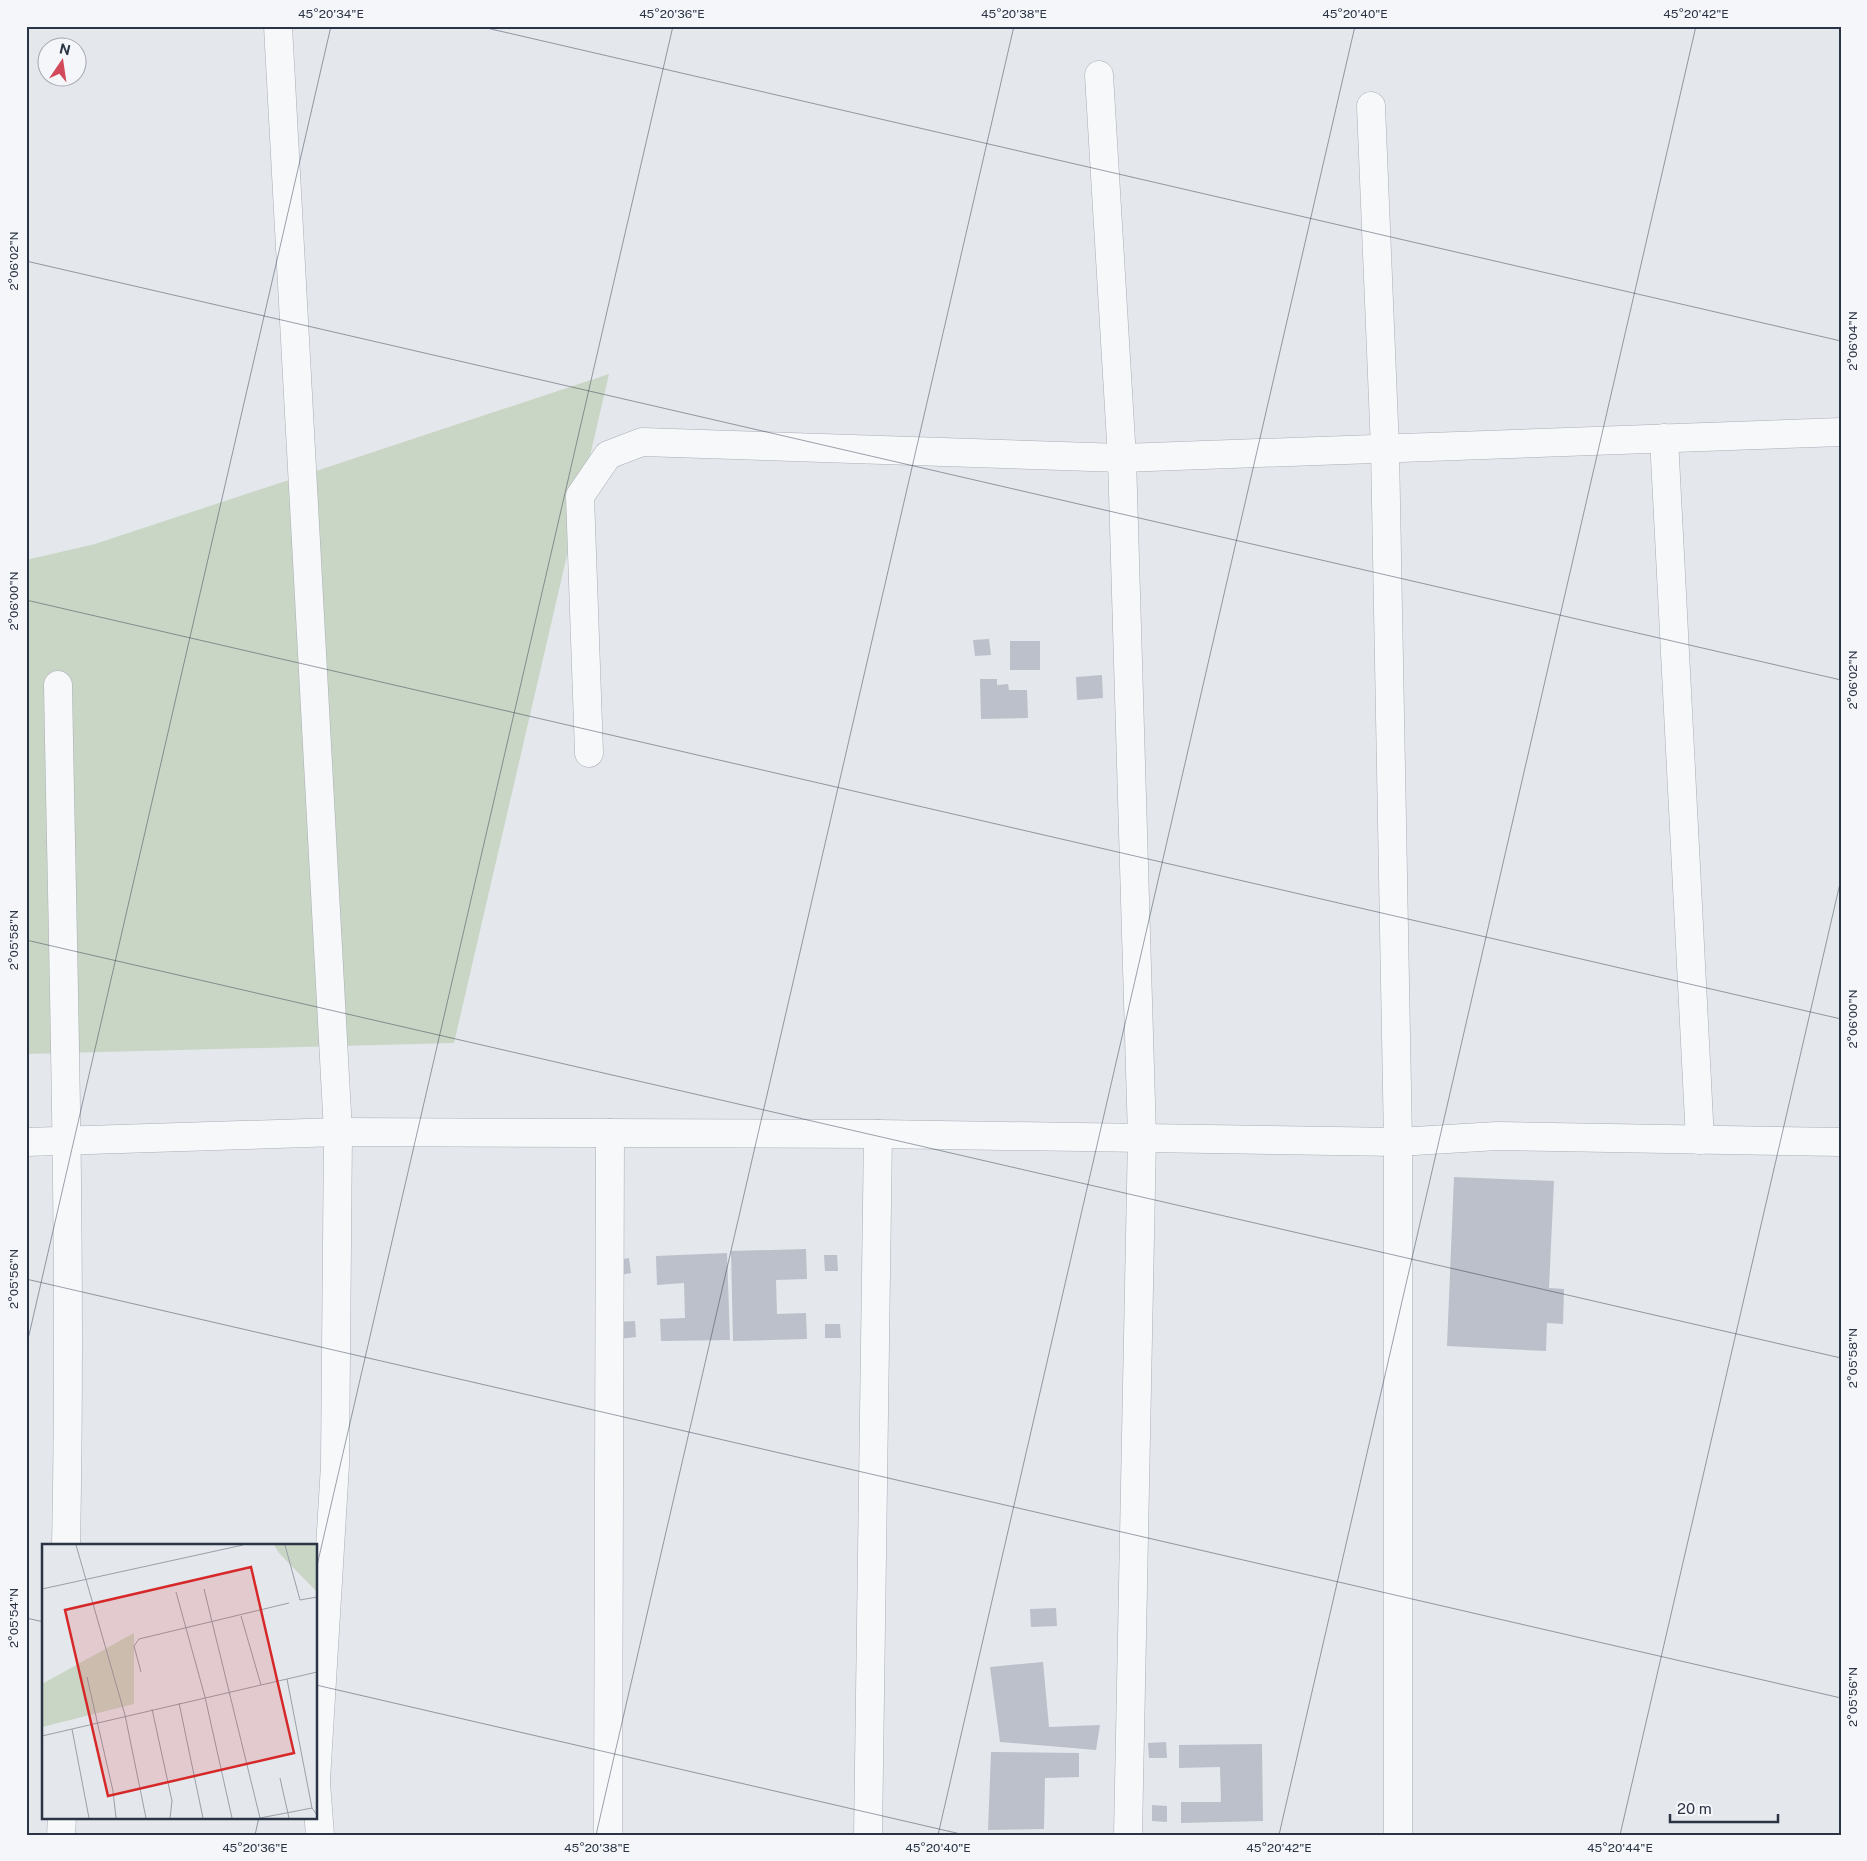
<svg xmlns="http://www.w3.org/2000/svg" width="1867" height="1861" viewBox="0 0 1867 1861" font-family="'Public Sans',sans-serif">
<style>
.green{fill:#c9d6c5}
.building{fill:#bbc0ca}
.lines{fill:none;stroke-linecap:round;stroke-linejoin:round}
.street-casing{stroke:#a9aeb7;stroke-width:29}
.street{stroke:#f7f8fa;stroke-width:28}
.ticks{fill:none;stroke:#2b3445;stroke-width:1;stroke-opacity:0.45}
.inset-road{fill:none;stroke:#9a9fa9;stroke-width:1}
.view{fill:#d62828;fill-opacity:0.15;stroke:#d62828;stroke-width:2.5}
.inset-edge{fill:none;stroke:#2b3445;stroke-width:2.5}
.neatline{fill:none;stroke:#2b3445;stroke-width:2}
.ticks-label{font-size:12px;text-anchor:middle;fill:#2b3445}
</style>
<rect width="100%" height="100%" fill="#e4e7ec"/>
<polygon class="green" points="609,374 454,1043 26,1054 26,560 95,544"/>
<g class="building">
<polygon points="989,639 991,655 975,656 973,640"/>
<rect x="1010" y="641" width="30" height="29"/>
<polygon points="1102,675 1103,698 1077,700 1076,677"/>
<polygon points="980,679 997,679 997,685 1008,684 1009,690 1027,690 1028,718 981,719"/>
<polygon points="1454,1177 1554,1181 1549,1288 1564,1289 1563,1324 1547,1323 1546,1351 1447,1346"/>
<polygon points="806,1249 807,1279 776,1280 777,1314 806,1313 807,1339 733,1341 731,1251"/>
<polygon points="727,1253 730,1340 661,1341 660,1319 685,1318 684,1283 657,1285 656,1256"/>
<polygon points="824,1255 837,1255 838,1271 825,1271"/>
<polygon points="629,1258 631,1273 615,1276 612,1261"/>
<polygon points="635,1321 636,1337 619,1339 618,1322"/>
<polygon points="825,1324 840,1324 841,1338 825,1338"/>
<polygon points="1056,1608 1057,1626 1031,1627 1030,1609"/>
<polygon points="1043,1662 1049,1727 1100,1725 1096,1750 1000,1742 990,1667"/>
<polygon points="1166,1742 1167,1758 1149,1758 1148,1743"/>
<polygon points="1262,1744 1263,1821 1181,1823 1181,1802 1221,1802 1220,1767 1179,1768 1179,1745"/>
<polygon points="991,1752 1079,1753 1079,1777 1045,1778 1044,1829 988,1830"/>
<polygon points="1152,1805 1167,1806 1167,1822 1152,1821"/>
</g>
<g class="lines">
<defs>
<g id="street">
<polyline points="278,26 338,1132 335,1465 316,1780"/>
<polyline points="1099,75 1122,458 1142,1137 1128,1835"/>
<polyline points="1371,106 1385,449 1398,1142 1398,1835"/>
<polyline points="1664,438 1700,1140"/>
<path d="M58 685C63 971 72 1258 66 1545"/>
<polyline points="589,753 580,496 608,455 642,442 1122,458 1841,432"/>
<polyline points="26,1142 338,1132 878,1134 1398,1142 1497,1136 1841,1142"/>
<polyline points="316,1783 320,1835"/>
<polyline points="61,1835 62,1817"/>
<polyline points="608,1835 610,1133"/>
<polyline points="868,1835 878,1134"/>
</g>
</defs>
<use href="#street" class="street-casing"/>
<use href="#street" class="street"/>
</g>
<path class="ticks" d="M478 26 1841 341M26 261 1841 680M26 600 1841 1019M26 940 1841 1358M26 1279 1841 1698M26 1348 331 26M316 1570 673 26M26 1618 44 1622M316 1685 965 1835M255 1835 259 1817M596 1835 1014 26M938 1835 1355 26M1279 1835 1696 26M1620 1835 1841 879"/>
<g transform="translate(42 1544)">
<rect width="275" height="275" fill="#e4e7ec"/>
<path d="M232 1H275V48L237 9ZM92 89V160L0 183V140Z" fill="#c9d6c5"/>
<path class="inset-road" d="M34 1 83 171 104 274M243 1 258 56 275 53M0 45 201 1M162 45 218 274M134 48 163 153 190 274M199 72 219 141M99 128 92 102 97 95 247 59M45 133 71 247 74 274M245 135 270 264M137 159 161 274M110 165 130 257 128 274M30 185 47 274M0 192 275 128M238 234 247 274M218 274 270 264 275 271"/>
<path class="view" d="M209 23 252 209 66 252 23 66Z"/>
<rect width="275" height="275" class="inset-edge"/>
</g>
<rect width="1867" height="1861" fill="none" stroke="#f4f6f9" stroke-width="55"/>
<g transform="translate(62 62) rotate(13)"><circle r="24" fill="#f4f6f9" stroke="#a4a8b1"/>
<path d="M0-4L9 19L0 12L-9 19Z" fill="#d1495b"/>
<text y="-8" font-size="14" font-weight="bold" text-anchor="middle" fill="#2b3445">N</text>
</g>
<path d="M1670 1814v8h108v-8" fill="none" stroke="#2b3445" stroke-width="2.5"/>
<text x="1677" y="1814" font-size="15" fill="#2b3445" stroke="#f4f6f9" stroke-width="4" paint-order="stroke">20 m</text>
<rect x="28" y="28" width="1812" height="1806" class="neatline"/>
<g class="ticks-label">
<text x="331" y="18">45°20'34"E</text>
<text x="672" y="18">45°20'36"E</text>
<text x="1014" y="18">45°20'38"E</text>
<text x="1355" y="18">45°20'40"E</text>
<text x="1696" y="18">45°20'42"E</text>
<text transform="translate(14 261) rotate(-90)" y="4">2°06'02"N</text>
<text transform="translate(1853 341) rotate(-90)" y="4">2°06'04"N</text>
<text transform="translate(14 601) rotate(-90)" y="4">2°06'00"N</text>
<text transform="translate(1853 680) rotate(-90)" y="4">2°06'02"N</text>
<text transform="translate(14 940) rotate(-90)" y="4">2°05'58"N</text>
<text transform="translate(1853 1019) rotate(-90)" y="4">2°06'00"N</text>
<text transform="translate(14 1279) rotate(-90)" y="4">2°05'56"N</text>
<text transform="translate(1853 1358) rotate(-90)" y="4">2°05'58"N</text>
<text transform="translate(14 1618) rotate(-90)" y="4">2°05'54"N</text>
<text transform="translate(1853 1697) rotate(-90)" y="4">2°05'56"N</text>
<text x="255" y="1852">45°20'36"E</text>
<text x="597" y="1852">45°20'38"E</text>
<text x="938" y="1852">45°20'40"E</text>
<text x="1279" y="1852">45°20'42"E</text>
<text x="1620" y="1852">45°20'44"E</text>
</g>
</svg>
